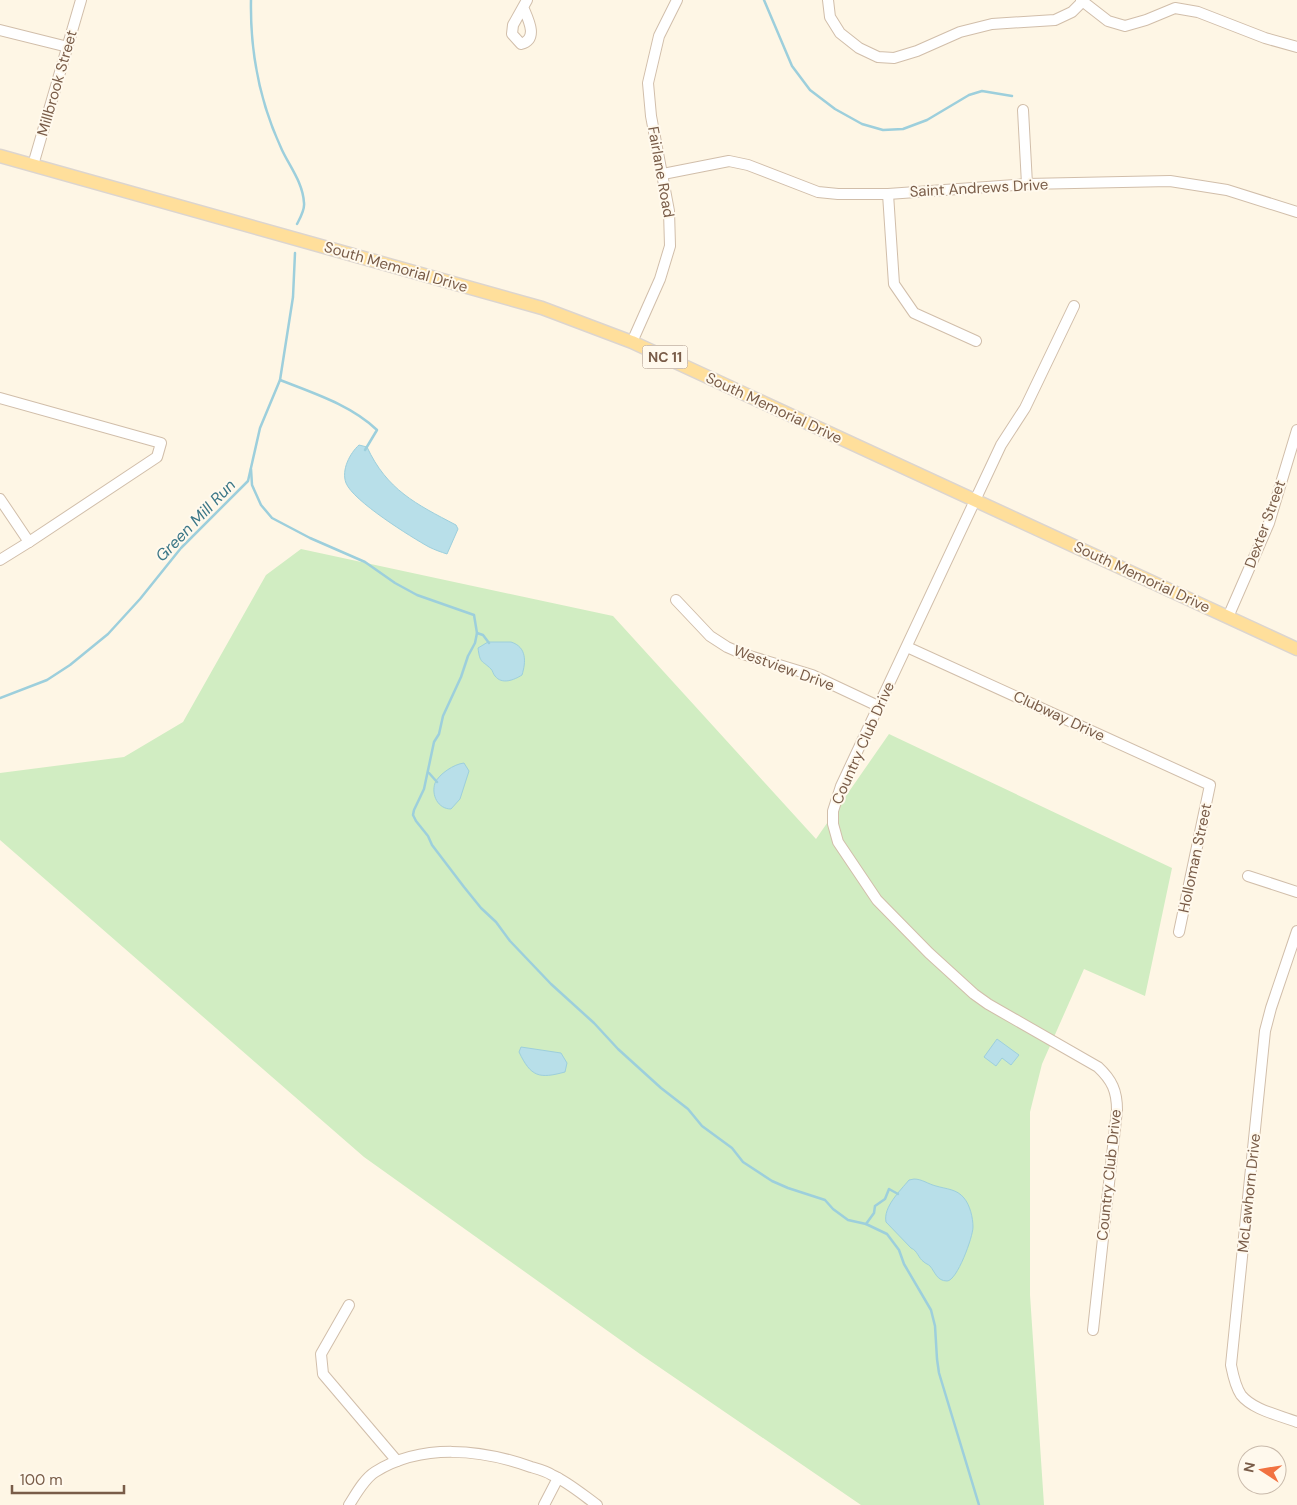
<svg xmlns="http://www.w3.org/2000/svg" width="1297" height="1505" viewBox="0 0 1297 1505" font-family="'DM Sans',sans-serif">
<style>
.green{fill:#d1edc2}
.water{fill:#b8dfe9;stroke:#9dcfdc}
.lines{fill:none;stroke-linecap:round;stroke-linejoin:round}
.stream{stroke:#9dcfdc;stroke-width:2.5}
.minor-casing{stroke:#d1beaa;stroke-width:12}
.major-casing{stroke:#dcd5cf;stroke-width:15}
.minor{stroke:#fff;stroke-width:10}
.major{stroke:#ffdf9b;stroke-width:12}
.labels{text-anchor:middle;stroke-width:4;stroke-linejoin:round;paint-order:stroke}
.shield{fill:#fff9ed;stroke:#a18b7a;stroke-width:1}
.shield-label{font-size:14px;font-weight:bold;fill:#795c48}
.street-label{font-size:15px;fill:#795c48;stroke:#fff9ed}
.water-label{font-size:16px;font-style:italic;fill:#3c7787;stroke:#fff9ed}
</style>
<rect width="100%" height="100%" fill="#fef6e5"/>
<polygon class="green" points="301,549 613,616 816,839 889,734 1172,868 1145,996 1084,969 1042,1064 1030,1112 1030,1295 1044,1505 861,1505 640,1354 364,1157 0,840 0,773 124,757 183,722 266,575"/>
<g class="water">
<path d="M359 445 367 447C387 490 416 504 456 525L458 529 447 554C441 552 435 550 429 547 411 537 353 501 346 483 341 470 350 453 359 445Z"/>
<path d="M511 642C527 647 526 662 522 675 514 680 502 685 495 676 493 674 493 671 491 669 482 660 480 664 478 648L488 642Z"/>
<path d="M464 763 469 771 460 799 451 809C438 809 431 795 435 783 439 774 454 764 464 763Z"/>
<polygon points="997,1039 1019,1055 1011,1065 1002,1058 996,1066 984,1057"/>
<path d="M521 1047 561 1053 567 1063 565 1072C539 1079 531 1077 519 1052Z"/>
<path d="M914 1179C922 1179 928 1184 936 1186 946 1189 957 1189 964 1198 970 1205 973 1218 973 1227 973 1237 957 1281 947 1281 937 1281 935 1272 930 1266 928 1264 926 1264 924 1262 918 1258 918 1251 911 1248L886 1222C883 1207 900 1191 909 1180Z"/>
</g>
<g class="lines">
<g class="stream">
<path d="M251 0C250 52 260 103 282 150 290 167 303 183 304 203 305 210 300 218 297 224"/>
<polyline points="764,0 792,66 810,90 835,109 862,124 883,130 903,129 927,120 969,95 982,91 1012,96"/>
<path d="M280 380C313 393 351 405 377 430L365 450"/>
<polyline points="251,469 252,485 261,505 272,518 310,538 365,562 395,583 417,595 474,615 477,633 475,643 468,656 461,677 443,716 439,734 434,742 424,789 414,810 413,815 416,821 428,836 432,845 464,887 481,908 496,922 510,941 551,984 594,1023 618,1049 661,1088 688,1109 702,1126 732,1148 743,1162 772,1181 788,1188 825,1200 833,1209 848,1220 866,1224 887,1234 899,1250 904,1264 931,1310 935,1326 937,1359 939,1373 979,1505"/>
<polyline points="477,633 483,635 489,643"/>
<polyline points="0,698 47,680 70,665 108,634 140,599 181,548 248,481 260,428 280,380 293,297 295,253"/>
<polyline points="429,773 437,782"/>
<polyline points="866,1224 874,1213 875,1206 885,1199 889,1189 898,1194"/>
</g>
<defs>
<g id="minor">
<polyline points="828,0 830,17 840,33 859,48 878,57 894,58 917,51 960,32 992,24 1055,20 1072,12 1084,0"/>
<polyline points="1081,0 1108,21 1125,26 1146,20 1175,8 1198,12 1265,38 1297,47"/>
<path d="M523 7C528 19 539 39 521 44L512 34 513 25 527 0"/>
<polyline points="0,30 68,47"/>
<polyline points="1023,110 1027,184"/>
<polyline points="33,165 81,0"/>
<polyline points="663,174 729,161 748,165 818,192 838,194 888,194 1027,184 1170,181 1227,190 1297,212"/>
<polyline points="888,194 894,284 914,313 976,341"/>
<path d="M1074 306 1025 408 1001 445 841 786 833 811V824L838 842 877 900 929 953 974 994 988 1004 1098 1067C1112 1080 1117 1091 1117 1110L1093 1330"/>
<polyline points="632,342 660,279 670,246 669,211 651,116 648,83 659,36 677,0"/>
<polyline points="0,398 161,443 157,457 29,542 0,560"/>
<polyline points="0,499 29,542"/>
<polyline points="676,600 710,636 727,647 743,654 812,675 878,706"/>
<polyline points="1228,617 1269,523 1297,430"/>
<polyline points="907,647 1210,785 1179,932"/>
<polyline points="1248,876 1297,892"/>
<path d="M1297 931 1271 1008 1265 1031 1231 1365C1233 1375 1235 1386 1241 1395 1253 1410 1279 1415 1297 1422"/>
<polyline points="349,1305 321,1354 323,1374 397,1461"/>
<path d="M349 1505C356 1494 364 1479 375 1472 422 1443 481 1449 531 1467 538 1469 546 1471 552 1475 568 1482 583 1495 597 1505"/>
<polyline points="544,1505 558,1478"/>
</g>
<polyline id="major" points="0,156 542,308 632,342 1297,649"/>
</defs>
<use href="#minor" class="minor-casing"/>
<use href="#major" class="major-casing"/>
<use href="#minor" class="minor"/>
<use href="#major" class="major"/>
</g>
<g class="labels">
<rect class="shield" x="642.5" y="345.5" width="45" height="23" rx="4"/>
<g class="shield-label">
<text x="665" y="362">NC 11</text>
</g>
<g class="street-label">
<text transform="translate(57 83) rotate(-74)" y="5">Millbrook Street</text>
<text transform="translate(661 172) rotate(80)" y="5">Fairlane Road</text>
<text transform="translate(979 188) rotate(-3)" y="5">Saint Andrews Drive</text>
<text transform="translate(396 267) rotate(16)" y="5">South Memorial Drive</text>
<text transform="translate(774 408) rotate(25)" y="5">South Memorial Drive</text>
<text transform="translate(1265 524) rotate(-70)" y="5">Dexter Street</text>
<text transform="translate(1142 577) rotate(25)" y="5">South Memorial Drive</text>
<text transform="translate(784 668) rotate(20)" y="5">Westview Drive</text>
<text transform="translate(1059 716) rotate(25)" y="5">Clubway Drive</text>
<text transform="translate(863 743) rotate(-66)" y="5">Country Club Drive</text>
<text transform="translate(1195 858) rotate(-78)" y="5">Holloman Street</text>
<text transform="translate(1109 1175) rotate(-84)" y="5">Country Club Drive</text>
<text transform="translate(1249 1193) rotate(-84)" y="5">McLawhorn Drive</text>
</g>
<g class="water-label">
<text transform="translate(195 520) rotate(-46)" y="6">Green Mill Run</text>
</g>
</g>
<g transform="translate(1262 1470) rotate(282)"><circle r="24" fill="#fff9ed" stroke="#c9baab"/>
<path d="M0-4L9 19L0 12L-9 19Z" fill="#f17241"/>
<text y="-8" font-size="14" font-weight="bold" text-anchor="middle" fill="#795c48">N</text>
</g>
<path d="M12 1485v8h112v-8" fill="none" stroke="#795c48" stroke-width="2.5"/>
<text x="20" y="1485" font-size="15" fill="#795c48" stroke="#fff9ed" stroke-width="4" paint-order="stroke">100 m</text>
</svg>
